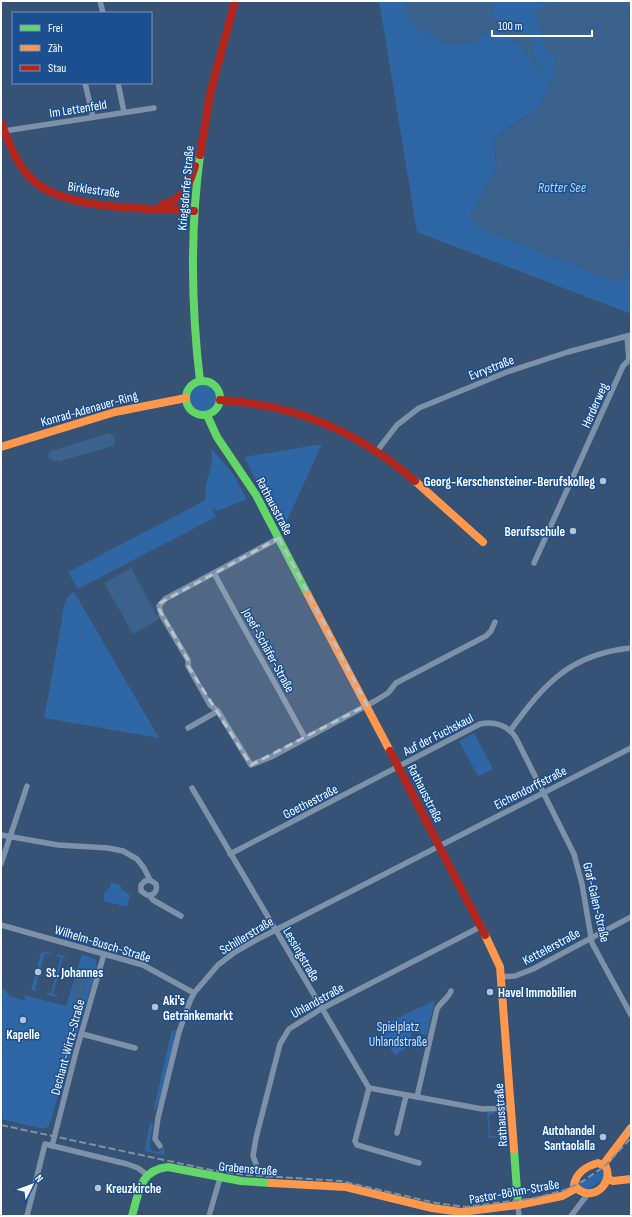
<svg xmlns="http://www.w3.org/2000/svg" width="632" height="1217" viewBox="0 0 632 1217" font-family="'Sofia Sans Condensed',sans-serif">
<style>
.green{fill:#2f66a5}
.water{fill:#3b618d}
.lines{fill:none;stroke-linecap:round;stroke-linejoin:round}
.street{stroke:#7d92a8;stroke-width:5.5}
.fast{stroke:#63d668;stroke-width:8}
.slow{stroke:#ff974d;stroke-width:8}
.jam{stroke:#b3261e;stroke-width:8}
.rail{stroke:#7e92a7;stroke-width:2;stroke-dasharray:7 3;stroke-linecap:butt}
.marked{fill:#b9c2ce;fill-opacity:0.2;stroke:#b9c2ce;stroke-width:3;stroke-dasharray:8 5;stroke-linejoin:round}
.poi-dot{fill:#b9c2ce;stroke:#1b4f8f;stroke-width:1.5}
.labels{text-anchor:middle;stroke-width:3;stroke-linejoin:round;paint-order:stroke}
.street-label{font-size:13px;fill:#fff;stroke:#1b4f8f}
.poi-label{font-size:13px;font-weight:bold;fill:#fff;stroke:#1b4f8f;text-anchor:start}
.park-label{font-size:13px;fill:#cfe3fa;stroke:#1b4f8f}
.water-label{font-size:14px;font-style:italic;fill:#b5d3f5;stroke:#1b4f8f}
</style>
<rect width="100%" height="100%" fill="#365274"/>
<g class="green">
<polygon points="379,1 404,1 412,25 473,43 493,28 521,45 541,73 536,63 533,43 518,31 492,17 493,1 548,2 545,6 535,12 547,53 556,55 554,75 539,107 493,139 497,167 478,203 471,213 625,280 631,227 631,314 417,232"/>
<circle cx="203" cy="398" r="13"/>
<polygon points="322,444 285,525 281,527 244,457"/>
<path d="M210 447 233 474 247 499 218 511 212 508 216 517 78 589 68 572 206 500C202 480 217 468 210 447Z"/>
<path d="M74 592 159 738 44 718 62 620C62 611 65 596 74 592Z"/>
<polygon points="474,733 493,769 478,776 459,741"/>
<polygon points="111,882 121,886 121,889 130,895 127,907 104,901 104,893 110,887"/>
<polygon points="49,951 50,954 45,953 35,989 40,991 31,990 41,953"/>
<polygon points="58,954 68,958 63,958 53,994 58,995 56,997 47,995 46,993 51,993 61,957 56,956"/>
<polygon points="82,954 95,959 97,967 49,1126 44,1129 1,1119 1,988 6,990 9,996 26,1001 24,995 66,1006"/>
<polygon points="435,1000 427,1035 412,1032 409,1046 395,1055 377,1028"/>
<path d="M172 1030 176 1031C173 1045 161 1107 153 1112Z"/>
<polygon points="494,1111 494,1114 489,1115 490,1136 507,1136 489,1138 487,1112"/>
<polygon points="150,1121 153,1125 149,1146 152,1151 158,1152 165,1147 164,1155 145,1151"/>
<polygon points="602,1170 605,1175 603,1180 588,1190 581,1189 578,1185"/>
</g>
<g class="water">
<polygon points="404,1 493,1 492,17 518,31 533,43 536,63 542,69 541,74 520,45 493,28 473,43 448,45 412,25"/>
<polygon points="547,1 631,1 631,227 625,280 614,281 494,234 480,228 472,220 471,213 478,203 497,167 493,140 539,107 554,75 556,55 547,53 535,12 545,6"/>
<polygon points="110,433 114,436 115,442 113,446 60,461 53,461 47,456 51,451"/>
<polygon points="131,568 159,619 133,634 104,583"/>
<path d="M82 968 87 970 89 976 83 997 77 1000 73 997C72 989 76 973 82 968Z"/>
</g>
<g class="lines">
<g class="street">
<polyline points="100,1 103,13"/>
<polyline points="85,83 93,117"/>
<polyline points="118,83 124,112"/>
<polyline points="4,131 154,108"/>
<polyline points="377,451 397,425 419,408 507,372 568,352 631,335"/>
<polyline points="279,538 165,599 159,606 161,614 188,660 188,666 210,705 218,711 251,765 271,757 375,701 388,693 396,683 486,636 491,631 495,622"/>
<polyline points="534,563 623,366 629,360 627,336"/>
<path d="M214 573C243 628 275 682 305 738"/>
<polyline points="188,728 218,711"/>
<path d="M510 731C544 684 570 654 631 648"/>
<polyline points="192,788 369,1088 482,1109 512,1108"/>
<path d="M1 835 58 845 108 848 123 851 137 859 144 868 150 880 156 884C158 891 154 896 147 895L141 891V885L145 881 150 880"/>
<path d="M230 854 480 724C494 721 508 725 516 738L574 854 582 884 592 943 631 1015"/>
<polyline points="1,864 27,786"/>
<polyline points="150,896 153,900 181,916"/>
<polyline points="1,925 143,965 194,993"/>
<polyline points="501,977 515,976 533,969 631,917"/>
<polyline points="82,1034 135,1048"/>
<polyline points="369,1088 355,1141 357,1145 419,1163"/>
<path d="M417 1097 437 1009C441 1001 448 999 451 991"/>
<polyline points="397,1133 406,1096"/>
<polyline points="52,1146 76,1052 104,954"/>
<polyline points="160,1146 155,1139 158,1118 179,1032 190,1001 194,993 218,965 235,952 258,939 631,748"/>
<polyline points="256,1164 253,1156 256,1138 280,1044 289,1029 321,1009 482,926"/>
<polyline points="518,1205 519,1216"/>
<polyline points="27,1216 45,1144 127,1164 138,1168 146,1174"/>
<polyline points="209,1216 220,1178"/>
<polyline points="571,1216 587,1195"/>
</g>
<g class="fast">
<path d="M200 155C190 231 191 305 200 381"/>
<circle cx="203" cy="398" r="17"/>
<polyline points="207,415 217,437 256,495 308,595"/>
<polyline points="514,1149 518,1205"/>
<path d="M132 1216C139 1193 139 1170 168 1167L241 1181 271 1183"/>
</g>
<g class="slow">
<polyline points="1,447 115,412 186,398"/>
<polyline points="415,481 483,542"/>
<polyline points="308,595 390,751"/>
<polyline points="485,935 500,967 514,1149"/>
<path d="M598 1163 606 1167C614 1185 589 1205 574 1185 576 1173 587 1166 598 1163Z"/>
<polyline points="603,1165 631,1128"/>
<polyline points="608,1179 613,1181 631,1179"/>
<polyline points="271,1183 346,1187 432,1208 461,1212 518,1205 562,1196 575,1189"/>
</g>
<g class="jam">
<path d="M1 123C9 143 18 169 36 183 72 211 150 208 194 211"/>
<polyline points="200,155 210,94 235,1"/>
<path d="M161 205C185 199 188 188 195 166"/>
<path d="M220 400C297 405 357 431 415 481"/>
<polyline points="390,751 485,935"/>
</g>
<polyline class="rail" points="1,1125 211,1170 247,1175 341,1181 436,1203 466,1207 535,1198 565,1190 583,1181 605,1166 631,1138"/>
</g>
<path class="marked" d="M279 538 367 705 251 765 188 666V660L159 609 160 603Z"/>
<g class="poi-dot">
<circle cx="603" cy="481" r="4"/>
<circle cx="573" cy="531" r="4"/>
<circle cx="38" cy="972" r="4"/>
<circle cx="490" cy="992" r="4"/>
<circle cx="155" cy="1007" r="4"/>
<circle cx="23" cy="1020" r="4"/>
<circle cx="603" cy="1137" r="4"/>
<circle cx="98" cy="1188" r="4"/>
</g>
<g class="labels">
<g class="street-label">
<text transform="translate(78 108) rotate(-9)" y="5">Im Lettenfeld</text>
<text transform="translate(185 188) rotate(-85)" y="5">Kriegsdorfer Straße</text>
<text transform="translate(94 189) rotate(8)" y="5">Birklestraße</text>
<text transform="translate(491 367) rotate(-21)" y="5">Evrystraße</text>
<text transform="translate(594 405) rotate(-66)" y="5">Herderweg</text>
<text transform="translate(89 408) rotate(-16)" y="5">Konrad-Adenauer-Ring</text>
<text transform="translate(275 506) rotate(62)" y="5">Rathausstraße</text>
<text transform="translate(269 650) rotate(61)" y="5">Josef-Schäfer-Straße</text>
<text transform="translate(438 734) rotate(-27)" y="5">Auf der Fuchskaul</text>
<text transform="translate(530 787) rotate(-27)" y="5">Eichendorffstraße</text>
<text transform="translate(426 793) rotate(63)" y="5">Rathausstraße</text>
<text transform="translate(310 801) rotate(-27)" y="5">Goethestraße</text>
<text transform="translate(597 902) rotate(77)" y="5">Graf-Galen-Straße</text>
<text transform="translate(246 935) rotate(-31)" y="5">Schillerstraße</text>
<text transform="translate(103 943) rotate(17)" y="5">Wilhelm-Busch-Straße</text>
<text transform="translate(551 946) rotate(-28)" y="5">Kettelerstraße</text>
<text transform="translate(302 954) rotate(60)" y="5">Lessingstraße</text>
<text transform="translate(317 1000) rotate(-29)" y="5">Uhlandstraße</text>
<text transform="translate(67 1047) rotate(-75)" y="5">Dechant-Wirtz-Straße</text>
<text transform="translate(500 1115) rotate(-94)" y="5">Rathausstraße</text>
<text transform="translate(248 1168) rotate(5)" y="5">Grabenstraße</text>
<text transform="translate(514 1191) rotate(-10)" y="5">Pastor-Böhm-Straße</text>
</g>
<g class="poi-label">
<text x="595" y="486" text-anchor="end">Georg-Kerschensteiner-Berufskolleg</text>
<text x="565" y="536" text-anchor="end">Berufsschule</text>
<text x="46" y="977">St. Johannes</text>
<text x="498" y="997">Havel Immobilien</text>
<text x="163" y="1005">Aki's<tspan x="163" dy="15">Getränkemarkt</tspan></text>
<text x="23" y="1039" text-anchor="middle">Kapelle</text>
<text x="595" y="1135" text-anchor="end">Autohandel<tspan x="595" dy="15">Santaolalla</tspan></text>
<text x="106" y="1193">Kreuzkirche</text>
</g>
<g class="park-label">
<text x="398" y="1031">Spielplatz<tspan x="398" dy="15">Uhlandstraße</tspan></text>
</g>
<g class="water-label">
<text x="562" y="192">Rotter See</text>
</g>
</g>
<rect width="632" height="1217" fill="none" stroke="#ffffff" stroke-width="4"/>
<rect x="12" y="12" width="140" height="72" fill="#1b4f8f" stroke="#7695bc"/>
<rect x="20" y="25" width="20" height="6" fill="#63d668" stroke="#7695bc"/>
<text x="48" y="32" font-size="12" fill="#ffffff">Frei</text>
<rect x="20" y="45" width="20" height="6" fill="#ff974d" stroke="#7695bc"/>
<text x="48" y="52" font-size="12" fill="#ffffff">Zäh</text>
<rect x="20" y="65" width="20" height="6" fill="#b3261e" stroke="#7695bc"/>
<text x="48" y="72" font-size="12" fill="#ffffff">Stau</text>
<g transform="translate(32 1185) rotate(48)" stroke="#1b4f8f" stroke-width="3" paint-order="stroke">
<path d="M0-3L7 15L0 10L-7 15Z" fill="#ffffff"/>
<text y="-6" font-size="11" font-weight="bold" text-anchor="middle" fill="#ffffff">N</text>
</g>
<path d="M492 30v6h100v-6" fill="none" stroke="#ffffff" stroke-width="2"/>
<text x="498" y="30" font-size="12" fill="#ffffff" stroke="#1b4f8f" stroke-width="3" paint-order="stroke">100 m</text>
</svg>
